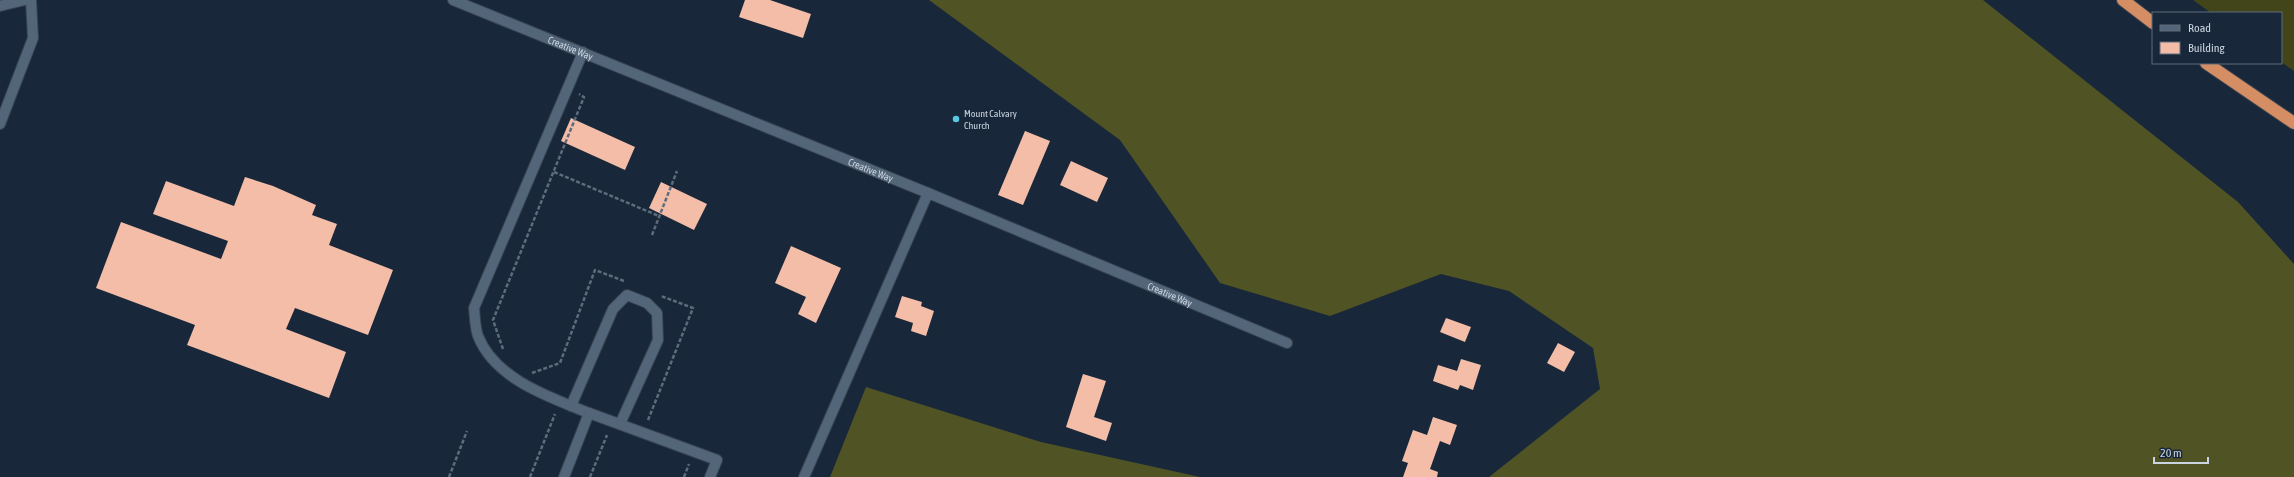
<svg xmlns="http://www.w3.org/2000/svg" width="2294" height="477" viewBox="0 0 2294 477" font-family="'Asap Condensed',sans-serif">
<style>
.green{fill:#414519}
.forest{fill:#505425}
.building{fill:#f3bda8}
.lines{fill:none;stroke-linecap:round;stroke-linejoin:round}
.service-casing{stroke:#374352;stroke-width:12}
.minor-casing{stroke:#374352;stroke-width:12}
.motorway-casing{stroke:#374352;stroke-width:14}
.path{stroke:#5e6b7b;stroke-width:2.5;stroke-dasharray:4 2;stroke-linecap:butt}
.service{stroke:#536579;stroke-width:10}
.minor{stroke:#536579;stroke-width:10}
.motorway{stroke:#d58d63;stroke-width:12}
.poi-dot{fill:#58c8e4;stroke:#182739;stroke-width:1.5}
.labels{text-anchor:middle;stroke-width:4;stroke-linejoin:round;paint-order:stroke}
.street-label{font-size:10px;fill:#cbd5e1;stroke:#182739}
.poi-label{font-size:10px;fill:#cbd5e1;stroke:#182739;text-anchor:start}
</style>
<rect width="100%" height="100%" fill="#182739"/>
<polygon class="green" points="2193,0 2294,0 2294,71 2281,62 2281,13 2211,13"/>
<g class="forest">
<polygon points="929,0 1983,0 2238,202 2294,264 2294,477 1489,477 1600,389 1593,348 1509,291 1441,274 1330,316 1220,283 1120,140"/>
<polygon points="866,387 1041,442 1200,477 830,477"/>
</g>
<g class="building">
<polygon points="745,0 770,0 811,14 803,38 739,17"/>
<polygon points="571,118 635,147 625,170 561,141"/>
<polygon points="1025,131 1050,141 1023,205 998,195"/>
<polygon points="1071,161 1108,178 1097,202 1060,185"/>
<polygon points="245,177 273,186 316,205 312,215 337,224 329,245 393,270 368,335 295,308 286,329 346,352 329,398 187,345 195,325 96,288 121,222 221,259 228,241 153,214 166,181 234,206"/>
<polygon points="661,182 707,204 694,230 649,208"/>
<polygon points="791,246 841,268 816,323 798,314 806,297 775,283"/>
<polygon points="902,296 922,302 921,306 934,311 926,336 911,331 913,323 895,317"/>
<polygon points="1446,318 1471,327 1465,342 1440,332"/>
<polygon points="1558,343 1575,352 1564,372 1547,363"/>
<polygon points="1461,359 1481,365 1473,390 1460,385 1458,390 1433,381 1438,365 1457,371"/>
<polygon points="1083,374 1106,381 1094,417 1112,423 1106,441 1066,427"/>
<polygon points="1433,417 1457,425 1450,445 1440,441 1430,469 1438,472 1437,477 1403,477 1408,463 1402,461 1413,430 1427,435"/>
</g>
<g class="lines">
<defs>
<g id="service">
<polyline points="0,124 33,38 31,0"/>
<polyline points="571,406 613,309 627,295 647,303 657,313 658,340 620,424"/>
<polyline points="589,413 717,460 710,477"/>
<path d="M564 477 589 413C549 397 495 379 478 336 475 328 475 317 474 308L583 52"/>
<polyline points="804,477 928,193"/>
</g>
<g id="minor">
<path id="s1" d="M453 0 928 193 1287 343"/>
<polyline points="0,6 25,0"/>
</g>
<g id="motorway">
<polyline points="2123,0 2153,23"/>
<polyline points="2206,63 2294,123"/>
</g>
</defs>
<use href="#service" class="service-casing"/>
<use href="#minor" class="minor-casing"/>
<use href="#motorway" class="motorway-casing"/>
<g class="path">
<polyline points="554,172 659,216"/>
<polyline points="652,235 677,171"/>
<polyline points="503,349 493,320 584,97 579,94"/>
<polyline points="532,373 560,363 595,270 624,281"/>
<polyline points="648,420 693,308 661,296"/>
<polyline points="449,477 467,431"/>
<polyline points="530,477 555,414"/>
<polyline points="590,477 607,435"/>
<polyline points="684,477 689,464"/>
</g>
<use href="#service" class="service"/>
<use href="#minor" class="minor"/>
<use href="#motorway" class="motorway"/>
</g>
<circle class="poi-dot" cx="956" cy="119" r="4"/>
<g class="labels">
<g class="street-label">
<text dy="4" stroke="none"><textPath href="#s1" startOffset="127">Creative Way</textPath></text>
<text dy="4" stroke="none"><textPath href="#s1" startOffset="451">Creative Way</textPath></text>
<text dy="4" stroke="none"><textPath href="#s1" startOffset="775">Creative Way</textPath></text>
</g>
<g class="poi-label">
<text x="964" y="117">Mount Calvary<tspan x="964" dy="12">Church</tspan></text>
</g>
</g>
<rect x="2152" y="12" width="130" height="52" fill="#182739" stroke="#606d7c"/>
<rect x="2160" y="25" width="20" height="6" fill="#536579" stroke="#606d7c"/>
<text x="2188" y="32" font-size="12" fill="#cbd5e1">Road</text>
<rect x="2160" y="42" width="20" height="12" fill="#f3bda8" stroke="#606d7c"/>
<text x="2188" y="52" font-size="12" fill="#cbd5e1">Building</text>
<path d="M2154 457v6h54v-6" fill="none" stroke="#cbd5e1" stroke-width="2"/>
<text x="2160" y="457" font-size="12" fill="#cbd5e1" stroke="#182739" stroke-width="3" paint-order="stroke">20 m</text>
</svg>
